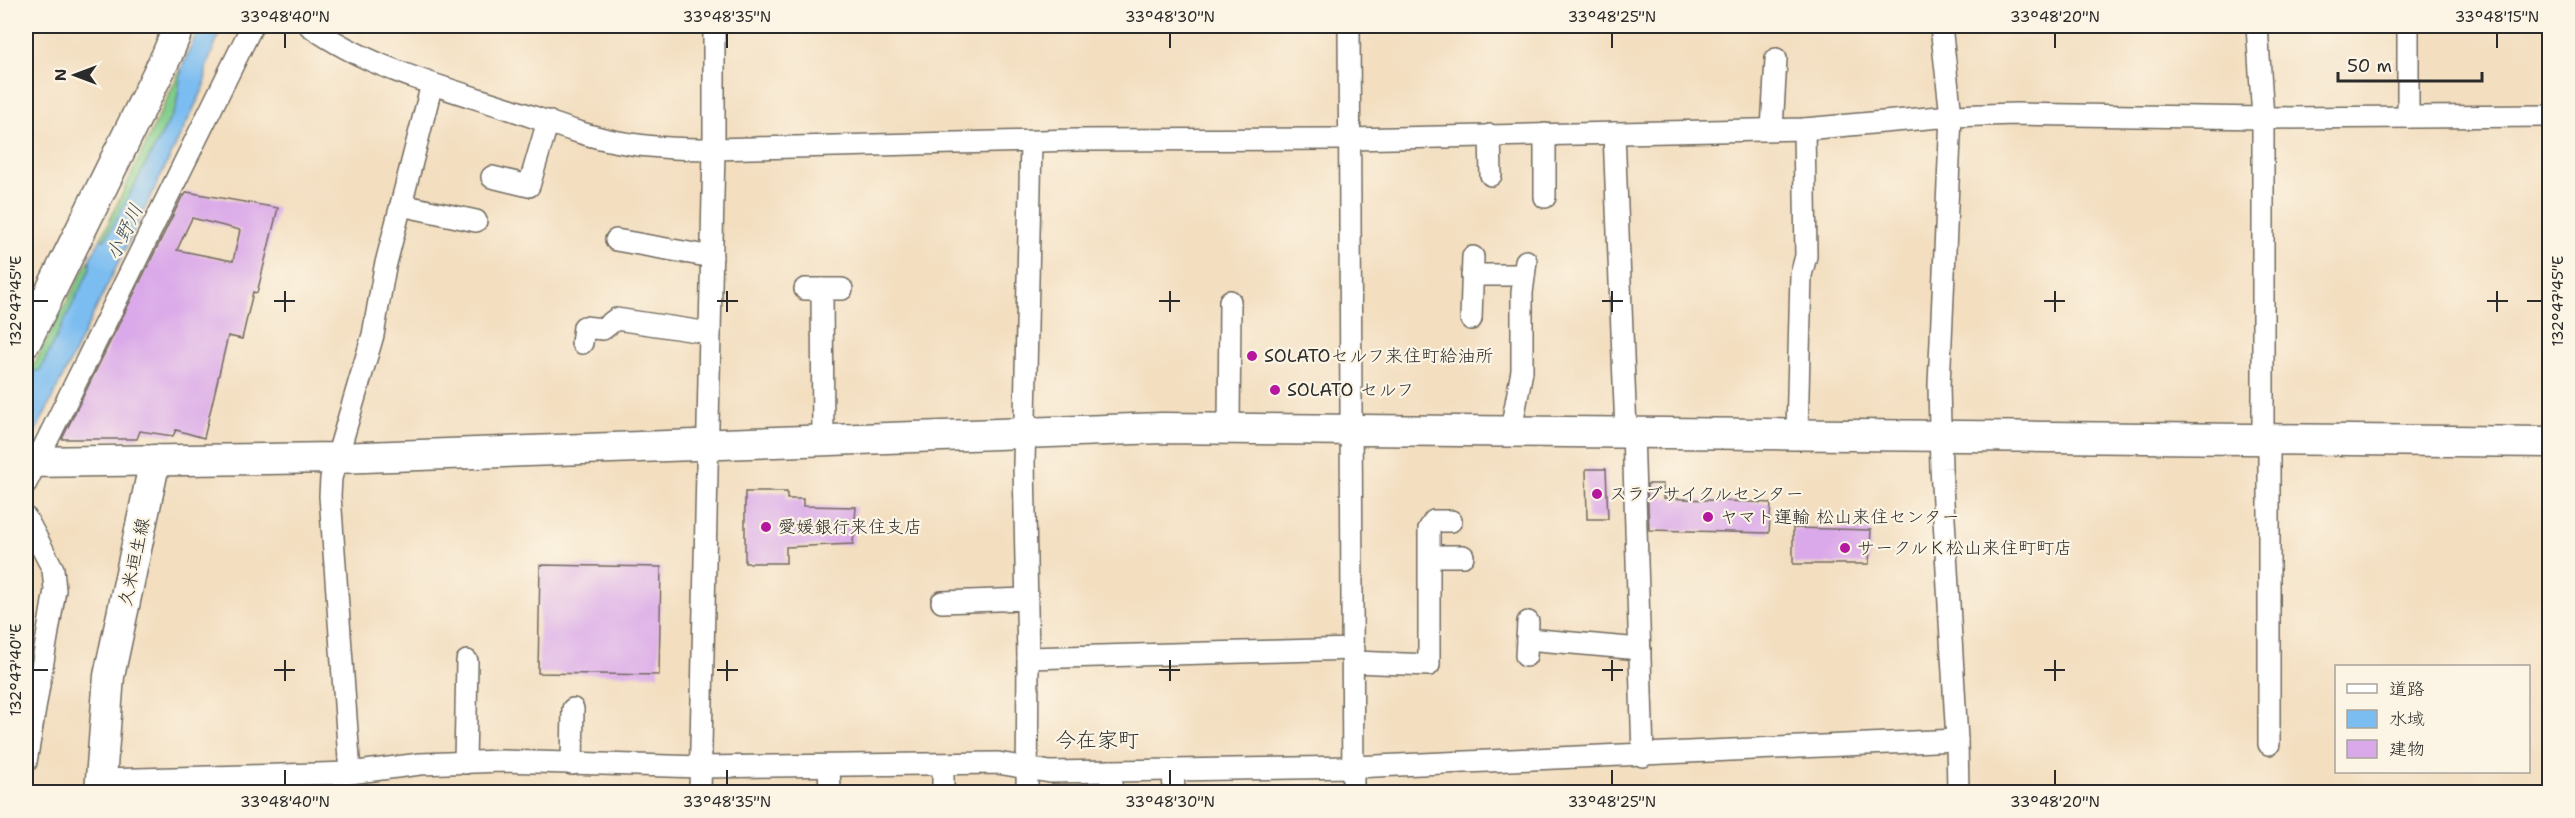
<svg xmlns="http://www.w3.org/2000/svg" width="2575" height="818" viewBox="0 0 2575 818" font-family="'Shantell Sans','Klee One',sans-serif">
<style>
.green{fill:#81cd8b;stroke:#567c5b;stroke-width:1.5}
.water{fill:#7bbdf1;stroke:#53748e;stroke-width:1.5}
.building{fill:#daa9e9;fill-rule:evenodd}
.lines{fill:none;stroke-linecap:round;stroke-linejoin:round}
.street-casing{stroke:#716a5f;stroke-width:24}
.secondary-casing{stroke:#716a5f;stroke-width:33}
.street{stroke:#fff;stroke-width:21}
.secondary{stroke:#fff;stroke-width:30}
.ticks{fill:none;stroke:#2b2b2b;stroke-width:2}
.poi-dot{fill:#b5179e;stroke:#fcf5e5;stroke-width:2}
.labels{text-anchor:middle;stroke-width:4.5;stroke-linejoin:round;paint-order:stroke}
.poi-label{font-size:18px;fill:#2b2b2b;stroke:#fcf5e5;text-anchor:start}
.street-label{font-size:18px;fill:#2b2b2b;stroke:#fcf5e5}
.water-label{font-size:20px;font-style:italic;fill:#435766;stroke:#fcf5e5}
.quarter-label{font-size:21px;fill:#2b2b2b;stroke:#fcf5e5}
.neatline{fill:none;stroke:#2b2b2b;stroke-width:2}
.ticks-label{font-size:15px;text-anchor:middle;fill:#2b2b2b}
</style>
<rect width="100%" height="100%" fill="#fcf5e5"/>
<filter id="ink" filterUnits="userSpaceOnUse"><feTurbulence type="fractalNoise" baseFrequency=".0167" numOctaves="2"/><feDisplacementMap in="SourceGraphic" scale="12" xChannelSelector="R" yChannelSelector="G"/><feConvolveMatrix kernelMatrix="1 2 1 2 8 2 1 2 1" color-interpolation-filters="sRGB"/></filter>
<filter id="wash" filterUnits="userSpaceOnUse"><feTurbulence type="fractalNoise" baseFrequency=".008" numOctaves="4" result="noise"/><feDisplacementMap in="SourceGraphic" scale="24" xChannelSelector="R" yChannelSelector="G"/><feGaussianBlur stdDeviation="1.35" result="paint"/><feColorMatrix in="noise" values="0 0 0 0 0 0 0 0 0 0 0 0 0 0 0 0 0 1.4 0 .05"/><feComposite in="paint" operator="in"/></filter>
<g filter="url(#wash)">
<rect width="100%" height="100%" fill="#f3dec0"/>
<g class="green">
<polygon points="182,67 176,108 105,241 101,239"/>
<polygon points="90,258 90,269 40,371 30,372"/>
</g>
<polygon class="water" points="200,26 222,26 206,68 205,85 26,452 26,382 30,372 40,370 90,269 90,258 101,239 105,240 176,108 182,67"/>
<g id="blocks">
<g class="building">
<path d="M187 192 278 208 257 293 253 292 242 339 228 336 204 438 176 430 173 436 140 431 137 439H62L183 195 184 196ZM192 218 240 230 233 261 177 250Z"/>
<polygon points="1586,469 1606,469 1608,519 1587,519"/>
<polygon points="1647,484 1663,484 1663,498 1771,503 1769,533 1649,530"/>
<polygon points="745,492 787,492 787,499 803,499 803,506 856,507 853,544 786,547 786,563 745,563"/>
<polygon points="1793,528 1871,530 1869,564 1793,564"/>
<polygon points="540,565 661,567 659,675 538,673"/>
</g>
</g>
</g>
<g filter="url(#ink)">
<use href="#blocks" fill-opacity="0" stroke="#716a5f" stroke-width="1.5"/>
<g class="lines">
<defs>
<g id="street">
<path d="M310 26C369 68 442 87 510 109 546 121 583 136 619 142 651 148 682 149 714 149L1077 140 1348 139 1804 129 1951 116 2016 114 2263 118 2550 116"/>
<polyline points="1349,26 1353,792"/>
<polyline points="1941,26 1951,116 1939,385 1941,468 1957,740 1958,792"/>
<polyline points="2257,26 2263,118 2263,439"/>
<polyline points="2408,26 2408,117"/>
<polyline points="1772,129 1776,59"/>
<polyline points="1614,133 1626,431"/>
<polyline points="1545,134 1545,197"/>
<polyline points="1490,135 1491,175"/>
<polyline points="492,177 529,186 548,121"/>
<polyline points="401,205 476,221"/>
<polyline points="616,240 712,257"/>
<polyline points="1472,275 1524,275"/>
<polyline points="805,289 842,289"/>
<polyline points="822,289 823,441"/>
<polyline points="1471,319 1473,257"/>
<polyline points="582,343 584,327 603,329 616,319 710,333"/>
<polyline points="1229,428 1230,301"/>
<polyline points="1511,430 1522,371 1522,293 1526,261"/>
<polyline points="1633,431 1643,756"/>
<polyline points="1797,433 1801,275 1806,256 1804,129"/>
<polyline points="2269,439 2269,744"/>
<polyline points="26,483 252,26"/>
<polyline points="26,518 53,569 55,590 26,762"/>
<polyline points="1430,556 1463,556"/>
<polyline points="942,602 1027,599"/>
<polyline points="1527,639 1640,649"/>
<polyline points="1526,656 1528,622"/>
<polyline points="1028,658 1354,649"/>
<polyline points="1354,662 1429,665 1429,529 1434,521 1451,521"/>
<polyline points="465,763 467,661"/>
<polyline points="572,764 573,709"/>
<polyline points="829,766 830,792"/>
<polyline points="1173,770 1174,792"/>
<polyline points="350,773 330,496 331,478 373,335 385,267 432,84"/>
<polyline points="102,780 350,773 420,764 502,761 701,767 998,763 1050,772 1354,767 1957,740"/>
<polyline points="700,792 714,149 714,26"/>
<polyline points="943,792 943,765"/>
<polyline points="1027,792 1028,658 1024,464 1031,142"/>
<polyline points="1111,792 1111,771"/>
</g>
<g id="secondary">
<polyline points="26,341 167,55 179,26"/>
<polyline points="26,462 337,458 1162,428 2550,442"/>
<polyline points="100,792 109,676 155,460"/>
</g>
</defs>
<use href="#street" class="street-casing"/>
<use href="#secondary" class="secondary-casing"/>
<use href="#street" class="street"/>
<use href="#secondary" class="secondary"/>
</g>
</g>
<path class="ticks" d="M285 33V48M727 33V48M1170 33V48M1612 33V48M2055 33V48M2497 33V48M285 291V312M727 291V312M1170 291V312M1612 291V312M2055 291V312M2497 291V312M33 301H48M274 301H295M717 301H738M1159 301H1180M1602 301H1623M2044 301H2065M2487 301H2508M2527 301H2542M285 660V681M727 660V681M1170 660V681M1612 660V681M2055 660V681M33 670H48M274 670H295M717 670H738M1159 670H1180M1602 670H1623M2044 670H2065M285 770V785M727 770V785M1170 770V785M1612 770V785M2055 770V785"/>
<g class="poi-dot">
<circle cx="1252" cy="356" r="6"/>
<circle cx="1275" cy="390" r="6"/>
<circle cx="1597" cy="494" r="6"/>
<circle cx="1708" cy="517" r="6"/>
<circle cx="766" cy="527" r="6"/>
<circle cx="1845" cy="548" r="6"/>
</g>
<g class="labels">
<g class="poi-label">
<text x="1264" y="362">SOLATOセルフ来住町給油所</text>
<text x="1287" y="396">SOLATO セルフ</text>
<text x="1609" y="500">スラブサイクルセンター</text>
<text x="1720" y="523">ヤマト運輸 松山来住センター</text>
<text x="778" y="533">愛媛銀行来住支店</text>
<text x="1857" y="554">サークルＫ松山来住町町店</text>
</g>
<g class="street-label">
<text transform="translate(134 562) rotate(-78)" y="6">久米垣生線</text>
</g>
<g class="water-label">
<text transform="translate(124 232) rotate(-64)" y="7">小野川</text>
</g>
<g class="quarter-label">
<text x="1097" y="747">今在家町</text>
</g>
</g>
<rect width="2575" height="818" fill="none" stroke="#fcf5e5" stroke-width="66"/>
<rect x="2335" y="665" width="195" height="108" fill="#fcf5e5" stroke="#a8a49b" stroke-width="1.5"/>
<rect x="2347" y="684" width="30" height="9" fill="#ffffff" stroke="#a8a49b" stroke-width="1.5"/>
<text x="2389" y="695" font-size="18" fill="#2b2b2b">道路</text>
<rect x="2347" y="710" width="30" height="18" fill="#7bbdf1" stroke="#a8a49b" stroke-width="1.5"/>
<text x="2389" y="725" font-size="18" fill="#2b2b2b">水域</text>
<rect x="2347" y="740" width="30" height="18" fill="#daa9e9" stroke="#a8a49b" stroke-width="1.5"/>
<text x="2389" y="755" font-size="18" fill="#2b2b2b">建物</text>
<g transform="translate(75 75) rotate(270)" stroke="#fcf5e5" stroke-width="4.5" paint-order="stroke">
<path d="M0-4.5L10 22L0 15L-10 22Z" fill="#2b2b2b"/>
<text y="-9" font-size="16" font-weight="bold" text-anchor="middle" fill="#2b2b2b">N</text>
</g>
<path d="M2338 72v9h144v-9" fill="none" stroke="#2b2b2b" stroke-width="3"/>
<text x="2347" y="72" font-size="18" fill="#2b2b2b" stroke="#fcf5e5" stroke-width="4.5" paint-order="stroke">50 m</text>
<rect x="33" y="33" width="2509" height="752" class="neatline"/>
<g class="ticks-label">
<text x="285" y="22">33°48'40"N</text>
<text x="727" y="22">33°48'35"N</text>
<text x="1170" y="22">33°48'30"N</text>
<text x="1612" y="22">33°48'25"N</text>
<text x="2055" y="22">33°48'20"N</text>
<text x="2497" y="22">33°48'15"N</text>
<text transform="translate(2558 301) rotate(-90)" y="5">132°47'45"E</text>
<text transform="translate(16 301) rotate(-90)" y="5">132°47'45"E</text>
<text transform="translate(16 670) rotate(-90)" y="5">132°47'40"E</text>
<text x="285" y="807">33°48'40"N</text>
<text x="727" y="807">33°48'35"N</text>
<text x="1170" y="807">33°48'30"N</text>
<text x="1612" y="807">33°48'25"N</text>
<text x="2055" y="807">33°48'20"N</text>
</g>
</svg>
